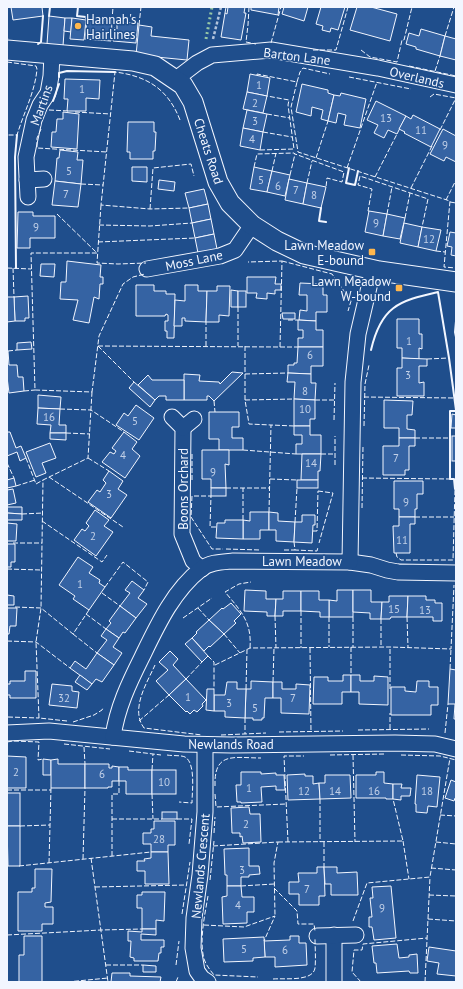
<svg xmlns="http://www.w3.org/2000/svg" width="463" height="989" viewBox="0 0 463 989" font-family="'PT Sans',sans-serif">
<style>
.building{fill:#3563a3;stroke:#f2f6ff}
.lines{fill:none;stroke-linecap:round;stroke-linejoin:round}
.minor-casing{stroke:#f2f6ff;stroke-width:17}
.tertiary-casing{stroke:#f2f6ff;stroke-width:21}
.path{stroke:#b3c4dc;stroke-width:2.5;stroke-dasharray:3 2;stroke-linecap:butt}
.minor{stroke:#1f4e8c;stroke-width:15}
.tertiary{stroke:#1f4e8c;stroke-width:19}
.hedge{stroke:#97c8a6;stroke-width:3;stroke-dasharray:2 3;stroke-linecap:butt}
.fence{stroke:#f2f6ff;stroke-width:1;stroke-dasharray:5 2;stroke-linecap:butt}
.wall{stroke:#f2f6ff;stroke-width:2}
.poi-dot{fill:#ffb74d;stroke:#1f4e8c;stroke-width:1.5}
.labels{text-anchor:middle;stroke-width:3;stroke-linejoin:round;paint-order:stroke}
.number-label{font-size:11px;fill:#c3d1e8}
.poi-label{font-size:13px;fill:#f2f6ff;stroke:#1f4e8c;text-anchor:end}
.street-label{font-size:13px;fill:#f2f6ff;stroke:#1f4e8c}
</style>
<rect width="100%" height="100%" fill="#1f4e8c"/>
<g class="building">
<polygon points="11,7 42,7 43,16 13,20"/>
<polygon points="228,7 245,7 244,13 246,13 241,40 221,37 225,13 227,14"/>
<polygon points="251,7 279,7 278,15 251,10"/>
<polygon points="284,7 308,7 304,21 282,14"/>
<polygon points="321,7 345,7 338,30 331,28 330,32 322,30 323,26 316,24"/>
<polygon points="357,7 371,7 397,14 390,41 350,30"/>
<polygon points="49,16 65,18 63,46 47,44"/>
<polygon points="65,18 72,18 71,32 64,31"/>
<polygon points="72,18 86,20 84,40 70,39"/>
<polygon points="87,19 112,21 111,41 85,39"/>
<polygon points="117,22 138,23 136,43 113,41 114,28 117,29"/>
<polygon points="139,25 152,27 151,36 189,40 187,60 136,55"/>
<polygon points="421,29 445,36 440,56 416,49 416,47 406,44 409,33 419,36"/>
<polygon points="445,36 456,39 456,60 440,56"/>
<polygon points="250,74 270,78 267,96 247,92"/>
<polygon points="65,79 100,80 99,99 86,98 86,111 67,111 68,99 64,99"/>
<polygon points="302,84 328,90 328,93 334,95 328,121 321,119 323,110 312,107 311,116 296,112"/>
<polygon points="247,92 267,96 263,113 243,109"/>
<polygon points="341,93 366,99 360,128 344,125 346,115 338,113 336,123 328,121 334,95 340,96"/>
<polygon points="376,101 406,116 397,134 388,130 384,138 374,133 378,125 367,120"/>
<polygon points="247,110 267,114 263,132 243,128"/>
<polygon points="63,112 79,114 77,149 51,147 52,132 56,132 57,119 63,119"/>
<polygon points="413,115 440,129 431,147 404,133 405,132 399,129 406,116 411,119"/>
<polygon points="128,122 154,122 154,132 156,132 155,151 153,151 153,159 130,159 130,152 127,152"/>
<polygon points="243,128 263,132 260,150 240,146"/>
<polygon points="443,129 456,136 456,162 446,157 444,161 430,154"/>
<polygon points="60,150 78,152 77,160 83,160 81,184 55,181 57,158 59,158"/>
<polygon points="132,167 147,167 147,182 132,181"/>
<polygon points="254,167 272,171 267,192 250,189"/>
<polygon points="272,171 290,175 285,196 267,192"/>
<polygon points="289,179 307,183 303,204 285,200"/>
<polygon points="159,180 175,182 174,191 158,189"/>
<polygon points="55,181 81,184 78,207 52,205"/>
<polygon points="307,183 326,187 321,208 303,204"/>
<polygon points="204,189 208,204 189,208 185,193"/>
<polygon points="208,204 211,219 192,223 189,208"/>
<polygon points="369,211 387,214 383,236 365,232"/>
<polygon points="18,212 33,212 33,216 55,216 55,238 30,238 30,248 17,248"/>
<polygon points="387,214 405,218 400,239 383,236"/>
<polygon points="211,219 214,234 195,238 192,223"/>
<polygon points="404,223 422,227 418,247 400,243"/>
<polygon points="422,227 441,230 436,251 418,247"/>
<polygon points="450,232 456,233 456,256 451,255 452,247 447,246"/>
<polygon points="214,234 217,249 198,253 195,238"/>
<polygon points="67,261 101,265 100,277 103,277 103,284 100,284 99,299 94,297 89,323 73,320 78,300 60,299 61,282 66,282"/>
<polygon points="41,264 55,264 54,277 40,276"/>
<polygon points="247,277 276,277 275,284 281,284 281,290 275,290 275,294 267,293 267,299 256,298 257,293 247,293"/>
<polygon points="300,283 323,284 323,295 327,295 327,312 316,312 316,321 299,320 300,310 307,311 307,295 299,295"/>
<polygon points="136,285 154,285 154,291 166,291 166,294 175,294 174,338 167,338 167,331 165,331 165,321 168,321 168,315 166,314 165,316 136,316"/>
<polygon points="185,285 198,285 198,291 207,291 206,322 185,321 185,318 182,318 182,326 174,326 175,300 185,301"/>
<polygon points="217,286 230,286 229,316 219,315 219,322 206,322 207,291 217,291"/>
<polygon points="231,290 238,291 238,307 231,307"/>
<rect x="238" y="291" width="8" height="16"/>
<polygon points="28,296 29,318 25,318 25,321 15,321 14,297"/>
<polygon points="7,297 14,297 15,321 7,322"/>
<polygon points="282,313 295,313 295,319 283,319"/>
<polygon points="397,319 419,319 419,334 422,334 422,349 419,348 419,359 402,358 402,348 397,348"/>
<polygon points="298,320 316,321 316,330 323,330 323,347 298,347 298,338 303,338 303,330 298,330"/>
<polygon points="31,342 32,349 17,350 17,343"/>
<polygon points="298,347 323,347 323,366 311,366 311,374 288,373 288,365 294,365 294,363 297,363"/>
<polygon points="7,351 8,351 9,365 17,365 18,377 23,377 24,391 9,393 7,377"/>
<polygon points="402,358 427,359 427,366 419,366 419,383 424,382 424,396 397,396 397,368 402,368"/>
<polygon points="232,372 243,373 214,401 209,396 207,396 207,400 184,400 184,374 200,375 199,381 219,382 220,384"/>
<polygon points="288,373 311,374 311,383 316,383 315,400 294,399 295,382 287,382"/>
<polygon points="148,375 152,380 184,380 184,400 166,400 166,396 159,396 155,400 138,385"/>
<polygon points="134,382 155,400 150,407 129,388"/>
<polygon points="38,395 61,397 60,409 38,408"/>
<polygon points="294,399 315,400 315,419 310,419 310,426 294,426"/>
<polygon points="384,400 413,401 412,415 407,415 407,429 415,430 415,438 399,438 399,428 384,428"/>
<polygon points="136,405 154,418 139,440 116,425 124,413 128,416"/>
<polygon points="38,408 60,409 59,425 66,425 66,433 50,433 51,425 37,424"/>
<polygon points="209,412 239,412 239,427 232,427 232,438 243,438 243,450 219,450 219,439 209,439"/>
<polygon points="452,414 456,415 456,428 451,428"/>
<polygon points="294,426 310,426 310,435 321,435 321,454 296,454 296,444 302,444 302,435 294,435"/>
<polygon points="7,432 10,432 16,448 21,446 26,458 20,461 17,452 7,456"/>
<polygon points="124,432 137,442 132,449 140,456 125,478 102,462 110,452 114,454 116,451 112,448"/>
<polygon points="50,433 66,433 66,440 50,439"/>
<rect x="452" y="436" width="4" height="25"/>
<polygon points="399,438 415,438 415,446 409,446 409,470 405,470 405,475 383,475 383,446 399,446"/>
<polygon points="50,443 56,458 42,463 46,473 36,477 26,452"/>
<polygon points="202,450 229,450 229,465 225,464 226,488 211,488 211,479 202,479"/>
<polygon points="302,454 321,454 320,471 318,471 318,480 301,480"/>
<polygon points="109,471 123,481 118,489 127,495 111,518 88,502 97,490 100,492 106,483 103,480"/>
<polygon points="14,478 16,486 7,488 7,480"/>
<rect x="297" y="480" width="21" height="8"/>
<polygon points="394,481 423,481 423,494 417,494 417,509 415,509 415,517 399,517 399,509 394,509"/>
<rect x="211" y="488" width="15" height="8"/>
<polygon points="13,489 16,503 7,505 7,490"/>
<polygon points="7,507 22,507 22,514 7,513"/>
<polygon points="95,510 109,520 104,526 113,532 96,556 74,540 82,529 85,531 89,526 86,523"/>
<polygon points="250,512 269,512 269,530 260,530 260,539 243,539 243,520 250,521"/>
<polygon points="269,512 278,513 278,521 295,522 294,542 276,541 276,530 269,530"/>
<polygon points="7,513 22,514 22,520 7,520"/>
<polygon points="302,515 315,515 315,525 313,525 312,543 294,542 295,522 302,522"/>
<polygon points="399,517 415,517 415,524 410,524 410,553 394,553 393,526 399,526"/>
<polygon points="225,520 243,520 243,539 216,538 217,523 225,523"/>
<polygon points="7,523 17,524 16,541 7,541"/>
<polygon points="7,544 15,544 15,562 11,562 11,567 7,567"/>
<polygon points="78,557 93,567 89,573 100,580 99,583 105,587 89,610 73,599 75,596 59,585"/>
<polygon points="132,581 144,590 138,598 147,604 136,618 120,606 130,593 125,590"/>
<polygon points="245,590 266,591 266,599 276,599 275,616 267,616 267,612 244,611"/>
<polygon points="337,590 353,590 353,617 329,617 329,600 337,601"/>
<polygon points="353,590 371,590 371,602 382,602 381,619 370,619 370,613 353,612"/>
<polygon points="283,591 301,591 301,611 283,611 283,616 275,616 276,599 283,599"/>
<polygon points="301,591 319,591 319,600 329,600 329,617 320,617 320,612 301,611"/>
<polygon points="7,595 14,596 14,605 7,605"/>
<polygon points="389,596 408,596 407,617 391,617 390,619 381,619 382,602 389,602"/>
<polygon points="408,596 426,596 426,600 435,600 435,603 442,603 442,621 433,621 433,617 407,617"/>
<polygon points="231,603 241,614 234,621 236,623 224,634 209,620 222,608 223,609"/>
<polygon points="120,606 136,618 125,633 123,632 119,638 106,629 111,623 109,621"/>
<polygon points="7,608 17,608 16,626 10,626 9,634 7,634"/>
<polygon points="209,620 224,634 210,647 209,646 204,651 192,638 197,633 196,632"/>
<polygon points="106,629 119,638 113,647 122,653 114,665 97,653 107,640 101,636"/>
<polygon points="192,638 208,656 202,662 185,644"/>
<polygon points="170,651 178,659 173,665 186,679 169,695 156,681 168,670 159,662"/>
<polygon points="97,653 114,665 102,682 96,679 92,684 70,668 75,661 86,669"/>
<polygon points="450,669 456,670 456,719 454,719 455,704 448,704"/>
<polygon points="25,671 36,671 36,698 10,698 10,695 7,695 7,684 10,684 10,681 25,681"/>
<polygon points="80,675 92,684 87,690 75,682"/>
<polygon points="343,675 351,675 351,692 342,692 342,704 313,704 314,677 328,677 328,681 343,681"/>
<polygon points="351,675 360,675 360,681 374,681 374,676 388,677 388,705 359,704 359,692 351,692"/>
<polygon points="186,679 206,700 202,704 203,706 197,712 194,710 190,714 187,711 186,712 169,695"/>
<polygon points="251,681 273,682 273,698 265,698 264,718 262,718 262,720 253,720 253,718 245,718 246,689 251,689"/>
<polygon points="417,681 429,681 429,687 438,687 438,705 431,705 431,715 391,715 391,687 405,687 405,691 416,692"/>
<polygon points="227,682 237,682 237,689 246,689 245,718 225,717 225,711 214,711 214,695 225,695"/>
<polygon points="273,682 282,682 282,689 296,689 296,684 310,685 309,714 281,713 281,698 273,698"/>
<polygon points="52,684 72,686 72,691 79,692 77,708 49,705"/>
<polygon points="207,689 214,689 214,711 206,710"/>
<polygon points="7,756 26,757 26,788 7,788"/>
<polygon points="43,759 51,760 51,775 43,775"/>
<polygon points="58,759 58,764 85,764 85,788 51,788 51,760"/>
<polygon points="85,764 109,764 109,768 112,768 112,766 119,767 119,781 112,781 112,787 108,787 108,788 85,788"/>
<polygon points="119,767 128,767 128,770 152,770 152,794 126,794 126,781 119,781"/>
<rect x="152" y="770" width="24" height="24"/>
<polygon points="241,772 261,772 261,774 276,773 276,775 284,775 285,790 276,790 276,786 261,787 262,802 241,803 241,802 237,802 236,785 241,785"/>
<polygon points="376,772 384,772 384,783 393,784 393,799 386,799 386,798 356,798 356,775 376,775"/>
<polygon points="305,774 305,776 313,776 313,784 319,783 320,799 288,800 287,775"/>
<polygon points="325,775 350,775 351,798 320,799 319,783 325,783"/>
<polygon points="417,775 440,777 437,807 428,806 427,813 416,812 416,804 415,804"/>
<polygon points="451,780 456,782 456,799 455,798 454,801 445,798"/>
<polygon points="393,784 402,784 401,788 411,788 410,796 401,796 401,800 393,799"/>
<rect x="7" y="793" width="13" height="33"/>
<polygon points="249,807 250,814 260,814 261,842 243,843 242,836 240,837 240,833 232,833 231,808"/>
<rect x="162" y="812" width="15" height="7"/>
<polygon points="154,821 175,821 175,845 168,845 168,852 151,852 151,844 143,844 143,833 151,833 151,829 154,829"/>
<polygon points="7,826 20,826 20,866 8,866"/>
<polygon points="249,848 249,866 259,866 260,874 249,875 249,877 241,877 241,886 227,886 227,875 225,875 224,849"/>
<polygon points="151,852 168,852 169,884 145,884 145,871 137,871 137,861 145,861 144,859 151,858"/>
<polygon points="317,867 324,867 325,896 319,896 319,905 299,905 299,894 289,894 289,882 299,882 298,873 317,873"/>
<polygon points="324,867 337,867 337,873 357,872 358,895 331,895 331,884 325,884"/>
<polygon points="35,869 52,869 51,902 45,903 45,907 53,907 53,924 42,924 42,931 18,931 18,892 32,892 32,888 35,888"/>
<polygon points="227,886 241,886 242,897 254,897 254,912 247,912 247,923 223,924 222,897 227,896"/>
<polygon points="391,886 396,938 374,940 372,927 369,927 369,917 372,917 370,898 373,898 372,887"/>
<polygon points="142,892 165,892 164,921 156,920 156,929 142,929 142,908 137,908 137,895 142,895"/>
<polygon points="142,929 156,929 156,935 141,934 141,940 164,940 164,947 161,947 161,953 159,953 158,961 134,961 134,958 130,957 131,941 128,941 128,931 142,932"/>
<polygon points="24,936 42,936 42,982 19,982 19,955 24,955"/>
<polygon points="290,936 299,936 299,943 306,943 307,965 275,967 275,957 265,957 264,941 290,940"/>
<polygon points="264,937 265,957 253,958 253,961 224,962 223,939"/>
<polygon points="397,944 399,958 409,957 409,955 417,954 418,973 410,973 409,971 377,973 376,963 374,963 372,946"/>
<polygon points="429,947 456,951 456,976 437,974 439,963 427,961"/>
<polygon points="143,965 156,966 156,972 143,972"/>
<polygon points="112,973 130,973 130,976 161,977 160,982 111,982"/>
</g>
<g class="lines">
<defs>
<g id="minor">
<polyline points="176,79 197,63 212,55 271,50 378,68 456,85"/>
<polyline points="27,180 44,179"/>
<polyline points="28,197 26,157 34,120 40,105 48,93 51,76 52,53"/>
<polyline points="147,269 220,256 235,250 252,225"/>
<polyline points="172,417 183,428 182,534 193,561 202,569"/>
<polyline points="183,428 194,419"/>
<polyline points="350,562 371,565 387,570 398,572 456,573"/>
<polyline points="7,733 49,731 184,744 231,745 395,743 435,744 456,749"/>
<path d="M113 737C117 708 129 683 142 657 157 626 173 591 201 569 210 562 222 562 233 561L350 562 353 382 358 334 373 270"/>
<polyline points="205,745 205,812 200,875 194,918 193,948 197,971 202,978 208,982"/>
<polyline points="334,935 334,982"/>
<polyline points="317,936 356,935"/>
</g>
<polyline id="tertiary" points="7,50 133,61 155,66 183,85 193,102 218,182 230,203 252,225 277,241 304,254 379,271 456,282"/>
</defs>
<use href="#minor" class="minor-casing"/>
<use href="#tertiary" class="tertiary-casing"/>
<polyline class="path" points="213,39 221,7"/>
<use href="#minor" class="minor"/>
<use href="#tertiary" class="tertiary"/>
<polyline class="hedge" points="206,39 212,7"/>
<g class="fence">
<polyline points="249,7 248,25 246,42 256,44"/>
<polyline points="225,13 226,7"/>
<polyline points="112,21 113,7"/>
<polyline points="139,25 141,7"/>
<polyline points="7,34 8,41 7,41"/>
<polyline points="445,36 454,7"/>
<polyline points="271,43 281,7"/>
<polyline points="313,50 336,50 348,7"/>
<polyline points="361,50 370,57 397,62 402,40 404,40 412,7"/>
<path d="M7 62 36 66 37 69C35 92 24 112 17 135H7"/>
<polyline points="409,66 456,76"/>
<polyline points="435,71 440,56"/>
<polyline points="257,75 257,74 297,82 291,107 298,152 450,201 444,267 456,268"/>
<polyline points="349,77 411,89"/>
<polyline points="297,82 300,72 303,68 330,74"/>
<polyline points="430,97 434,94 456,98"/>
<polyline points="49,110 69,111"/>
<polyline points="75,112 111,114"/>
<polyline points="267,114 290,118"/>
<path d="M180 120C168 89 147 76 115 72L101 205 150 209 189 208"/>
<polyline points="41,129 37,138 37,148 107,152"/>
<polyline points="440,130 456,98"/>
<polyline points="263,132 292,137"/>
<polyline points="260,150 294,149 288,105 289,100 267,96"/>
<polyline points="316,158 328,121"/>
<polyline points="254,167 257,154 294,153 295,154 344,172 342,182 327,178 326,187"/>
<polyline points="347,168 377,82"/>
<polyline points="272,171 276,153"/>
<polyline points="290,175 295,154"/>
<polyline points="375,177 397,134"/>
<polyline points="307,183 312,161"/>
<polyline points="81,184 103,185"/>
<polyline points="411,188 432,146"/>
<polyline points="446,200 456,180"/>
<polyline points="450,202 456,203"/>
<polyline points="101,205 97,263 118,264 146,263"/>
<polyline points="150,209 153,168 191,164 194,176"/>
<polyline points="369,211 368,211 372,189 358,185 360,176 428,199 422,227"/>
<polyline points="57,214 97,253 31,253 35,390 92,392 99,336 123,284 133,277 145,274"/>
<polyline points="387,214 392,187"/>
<polyline points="405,218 410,193"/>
<polyline points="99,225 150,226 192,223"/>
<polyline points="98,242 195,238"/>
<polyline points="436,251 445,252"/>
<polyline points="282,261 332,274 351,301 348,311"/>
<polyline points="7,268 31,269"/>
<polyline points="13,268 14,297"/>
<polyline points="238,307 238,346"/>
<polyline points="288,320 298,320"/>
<polyline points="98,346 280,347 282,261 248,262"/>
<polyline points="98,346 134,382"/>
<polyline points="206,346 206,322"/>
<polyline points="245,346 245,400 249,424 271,425"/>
<polyline points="280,347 298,347"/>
<polyline points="8,351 17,350"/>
<polyline points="427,359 449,358"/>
<polyline points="245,374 288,373"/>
<polyline points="24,391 35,390"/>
<polyline points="364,397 455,398"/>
<polyline points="245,400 294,399"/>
<polyline points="315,400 335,400"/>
<polyline points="214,401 215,412"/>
<polyline points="60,409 91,410 124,432"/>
<polyline points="334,420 335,383"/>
<polyline points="364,426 365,384 369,365"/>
<polyline points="66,433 90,434"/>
<polyline points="415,438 450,438"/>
<polyline points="243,450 296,454"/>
<polyline points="321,454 335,454"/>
<polyline points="26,458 36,484 43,480"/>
<polyline points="88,458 109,471"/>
<polyline points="7,463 14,478"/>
<polyline points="335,465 335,436"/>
<polyline points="49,477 123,527"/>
<polyline points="362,478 450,479"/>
<polyline points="270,479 297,480"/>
<polyline points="192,480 192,453"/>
<polyline points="16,486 35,480"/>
<polyline points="226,488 270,488"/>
<polyline points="318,491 333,493 319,543"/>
<polyline points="362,508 363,446"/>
<polyline points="269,512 271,425 294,426"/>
<polyline points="22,514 43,513"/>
<polyline points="415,517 454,517"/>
<polyline points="243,520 243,488"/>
<polyline points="42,521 102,562 107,555"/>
<polyline points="295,522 297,488"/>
<polyline points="216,527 210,527 211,496 192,496 191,517 212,549 223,549"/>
<polyline points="313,531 317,531 318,491"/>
<polyline points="294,542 295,550 317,551 318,547"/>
<polyline points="13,543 42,543"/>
<polyline points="226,549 260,550"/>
<polyline points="284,550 295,550"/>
<polyline points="396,553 397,557 401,560 453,560 455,489"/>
<polyline points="7,569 41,570"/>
<polyline points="105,587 123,562 148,582 144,590"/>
<polyline points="102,593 120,606"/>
<polyline points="15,607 41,608 73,634 89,610"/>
<polyline points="198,608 209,620"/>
<polyline points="301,611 301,648"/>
<polyline points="86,614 106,629"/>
<polyline points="275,616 276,648"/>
<polyline points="329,617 329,647"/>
<polyline points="353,617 353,647"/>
<polyline points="407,617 408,647"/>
<polyline points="183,618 212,598"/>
<polyline points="381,619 381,647"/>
<polyline points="73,634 97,653"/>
<polyline points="224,634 240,653"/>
<polyline points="7,641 36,642 70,668"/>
<polyline points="351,647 351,675"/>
<path d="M250 648C252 622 241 611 225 592L239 584 251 582"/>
<polyline points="310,648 311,732"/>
<polyline points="208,656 214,662 214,689"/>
<path d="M155 665C147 683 130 709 144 728L202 735"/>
<polyline points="215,665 250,648 390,647 451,649 454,585"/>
<polyline points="450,669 451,649"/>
<polyline points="186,679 202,662"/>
<polyline points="273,682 274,648"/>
<polyline points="246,689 247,650"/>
<polyline points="390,689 390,647"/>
<polyline points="8,717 39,718"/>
<polyline points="245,718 245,734"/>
<polyline points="67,721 39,718 36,642 41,608 43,480 88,458 92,392"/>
<polyline points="139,721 169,695"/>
<polyline points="73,722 94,715 102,710 103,708"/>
<polyline points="390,729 390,713"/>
<polyline points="358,730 429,729"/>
<polyline points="279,732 343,731"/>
<polyline points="445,733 448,704"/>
<polyline points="221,735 266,733"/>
<polyline points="7,742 13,741 39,742 38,760 43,759"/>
<polyline points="64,744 110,749"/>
<polyline points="84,747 85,764"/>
<polyline points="129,751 161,755"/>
<path d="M167 755C172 756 181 755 185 757 196 763 192 792 192 803L179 802"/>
<polyline points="330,755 385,754"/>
<polyline points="353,755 355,842"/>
<polyline points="401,755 440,756 456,760"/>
<polyline points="152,770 153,754"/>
<path d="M215 786C214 751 234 758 261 758"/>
<polyline points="7,790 51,790"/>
<polyline points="152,794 153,819"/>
<polyline points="215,794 216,807 286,804"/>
<polyline points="320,799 320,842"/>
<polyline points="440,815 456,816"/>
<polyline points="112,819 162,819"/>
<polyline points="177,819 192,819 189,844"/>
<polyline points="20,826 50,825"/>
<polyline points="214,833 215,817"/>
<polyline points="403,841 409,879"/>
<polyline points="278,842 403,841 393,799"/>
<polyline points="288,842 284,756 304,756"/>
<polyline points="324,842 324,867"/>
<polyline points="436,842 456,844"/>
<polyline points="213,846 278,842 274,863 275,916"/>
<polyline points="112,856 112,794 119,794 119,781"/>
<polyline points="91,858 108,982"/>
<polyline points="83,859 85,788"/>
<polyline points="49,863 51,788"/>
<polyline points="19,866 151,852"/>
<polyline points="431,868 456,870"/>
<polyline points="210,880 214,841"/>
<polyline points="241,886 274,884"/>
<polyline points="95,887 186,885"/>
<polyline points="274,888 297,911 298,924 314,924 315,931"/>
<polyline points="429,895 456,896"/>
<path d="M208 896C205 914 199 940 204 959 206 965 210 970 214 975L258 977"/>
<polyline points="182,914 190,862"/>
<polyline points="428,919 456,921"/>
<polyline points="353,921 367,883 430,877 450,758"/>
<polyline points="204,925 244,927 275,916 264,941"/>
<polyline points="7,935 101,930 142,929"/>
<polyline points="106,965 143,965"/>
<polyline points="176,965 179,941"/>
<path d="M273 979C284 978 313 982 315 968 316 958 315 948 315 939"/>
<polyline points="67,982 108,978"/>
<polyline points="176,982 178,977"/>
<polyline points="361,982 352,972 354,950 362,950 363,944 427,938"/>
<polyline points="425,982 430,877"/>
</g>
<g class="wall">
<polyline points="78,7 77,16 86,17 86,20"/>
<polyline points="49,16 50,7"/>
<polyline points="38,44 41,42 43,16"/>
<polyline points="59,77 59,73 67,71 115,72"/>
<polyline points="53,101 59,84"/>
<polyline points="349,168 346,183 355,185 358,171"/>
<polyline points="321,208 319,221 326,222"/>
<polyline points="16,268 15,157 17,135"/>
<polyline points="456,321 455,332 456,337"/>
<path d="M371 350C381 307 398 301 438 292L449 358 456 410"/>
<polyline points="456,411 450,411 450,479 454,479 455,489 456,489"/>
</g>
</g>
<g class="poi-dot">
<circle cx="78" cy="26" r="4"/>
<rect x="368" y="248" width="8" height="8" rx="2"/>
<rect x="395" y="284" width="8" height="8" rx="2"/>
</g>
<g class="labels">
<g class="number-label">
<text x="259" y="89">1</text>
<text x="82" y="93">1</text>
<text x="255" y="107">2</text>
<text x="386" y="122">13</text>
<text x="255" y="125">3</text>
<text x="421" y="134">11</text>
<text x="252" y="143">4</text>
<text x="445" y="149">9</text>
<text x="69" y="175">5</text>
<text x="261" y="184">5</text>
<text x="278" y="190">6</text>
<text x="296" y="194">7</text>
<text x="66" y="198">7</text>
<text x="314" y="199">8</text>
<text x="376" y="227">9</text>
<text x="36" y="231">9</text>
<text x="429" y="243">12</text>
<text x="409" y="345">1</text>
<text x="310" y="359">6</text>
<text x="408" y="379">3</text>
<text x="305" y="395">8</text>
<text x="305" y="413">10</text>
<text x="49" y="421">16</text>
<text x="135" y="425">5</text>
<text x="123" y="459">4</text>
<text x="396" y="462">7</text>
<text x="311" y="467">14</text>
<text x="213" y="476">9</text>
<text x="109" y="498">3</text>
<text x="406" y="506">9</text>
<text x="93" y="540">2</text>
<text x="402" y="544">11</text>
<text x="80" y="588">1</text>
<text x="394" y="613">15</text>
<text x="425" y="614">13</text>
<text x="188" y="701">1</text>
<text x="64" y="702">32</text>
<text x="293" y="702">7</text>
<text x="229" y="707">3</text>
<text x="255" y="712">5</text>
<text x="16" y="776">2</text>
<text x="102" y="778">6</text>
<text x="164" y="786">10</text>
<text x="249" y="792">1</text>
<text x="304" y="795">12</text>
<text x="335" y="795">14</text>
<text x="374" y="795">16</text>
<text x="427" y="795">18</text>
<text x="246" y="828">2</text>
<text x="159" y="843">28</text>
<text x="242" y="874">3</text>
<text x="307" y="893">7</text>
<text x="238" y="909">4</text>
<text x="382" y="912">9</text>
<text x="244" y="953">5</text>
<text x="285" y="954">6</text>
</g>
<g class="poi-label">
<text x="86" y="24" text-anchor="start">Hannah's<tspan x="86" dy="15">Hairlines</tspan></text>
<text x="364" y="250">Lawn Meadow<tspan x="364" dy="15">E-bound</tspan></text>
<text x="391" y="286">Lawn Meadow<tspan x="391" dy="15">W-bound</tspan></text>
</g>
<g class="street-label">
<text transform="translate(297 56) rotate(7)" y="5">Barton Lane</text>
<text transform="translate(417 77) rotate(13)" y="5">Overlands</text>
<text transform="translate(41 105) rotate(-70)" y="5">Martins</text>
<text transform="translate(209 151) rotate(72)" y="5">Cheats Road</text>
<text transform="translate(194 260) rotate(-12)" y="5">Moss Lane</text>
<text transform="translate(183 489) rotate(-90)" y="5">Boons Orchard</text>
<text x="302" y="566">Lawn Meadow</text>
<text x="231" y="749">Newlands Road</text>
<text transform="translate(200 866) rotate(-85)" y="5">Newlands Crescent</text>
</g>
</g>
<rect width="463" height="989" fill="none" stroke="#f2f6ff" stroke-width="16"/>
</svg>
